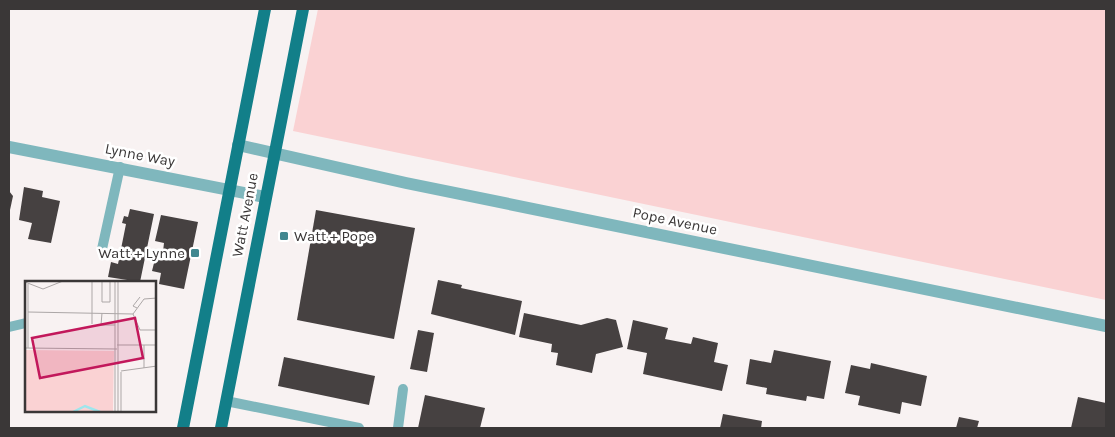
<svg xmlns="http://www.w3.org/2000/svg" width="1115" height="437" viewBox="0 0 1115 437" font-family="Karla,sans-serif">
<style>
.green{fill:#fad2d3}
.building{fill:#464141}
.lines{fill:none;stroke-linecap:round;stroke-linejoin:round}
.lane{stroke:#7fb7bd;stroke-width:10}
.street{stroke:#7fb7bd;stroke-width:12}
.primary{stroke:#127f89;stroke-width:12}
.poi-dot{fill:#418890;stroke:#fff;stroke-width:2}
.labels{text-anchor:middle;stroke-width:5;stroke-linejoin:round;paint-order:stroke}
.street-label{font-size:15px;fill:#3a3737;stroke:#fff}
.poi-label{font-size:15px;fill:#3a3737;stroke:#fff;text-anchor:start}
.inset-river{fill:none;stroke:#9ee6ed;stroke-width:2.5}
.inset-road{fill:none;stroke:#aca7a7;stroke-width:1}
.view{fill:#c2185b;fill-opacity:0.15;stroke:#c2185b;stroke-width:2.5}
.inset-edge{fill:none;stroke:#3a3737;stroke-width:2.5}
</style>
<rect width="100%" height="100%" fill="#f8f2f2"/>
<polygon class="green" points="318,9 1106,9 1106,300 293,131"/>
<g class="building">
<polygon points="24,187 43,191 42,197 60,201 51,243 28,239 32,223 19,220"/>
<polygon points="9,191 13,196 10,210 9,210"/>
<polygon points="130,209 154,214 140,282 108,277 111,262 118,264 126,224 122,223 124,216 128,217"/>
<polygon points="316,210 415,228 394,339 297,320"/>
<polygon points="161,215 198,222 184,289 159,284 161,273 152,271 155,259 162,260 164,243 155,241"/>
<polygon points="438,280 462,285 461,288 522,301 515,335 431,314"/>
<polygon points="524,313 581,325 607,318 616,320 623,347 596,354 592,373 556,365 558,353 551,352 552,344 519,337"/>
<polygon points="633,320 668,328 665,339 691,344 693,337 718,343 714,362 728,365 722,391 643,374 647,353 627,349"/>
<polygon points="418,330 434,333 427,372 410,369"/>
<polygon points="774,350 831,361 824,399 807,396 806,401 766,394 767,388 746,384 750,359 771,363"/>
<polygon points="284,357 375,376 369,405 278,386"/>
<polygon points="871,363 927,376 921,406 902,402 900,414 858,405 860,396 845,393 851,365 870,369"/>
<polygon points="425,395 485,408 480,428 418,428"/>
<polygon points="1078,397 1106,403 1106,428 1071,428"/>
<polygon points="723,414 762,421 761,428 720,428"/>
<polygon points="959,417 979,421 977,428 956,428"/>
</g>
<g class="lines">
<g class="lane">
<polyline points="102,249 120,167"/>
<polyline points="9,327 26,323"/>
<polyline points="226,401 359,428"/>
<polyline points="398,428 403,389"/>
</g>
<g class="street">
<polyline points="238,145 406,183 1106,326"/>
<polyline points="9,147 265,197"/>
</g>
<g class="primary">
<polyline points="183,428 265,9"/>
<polyline points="221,428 303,9"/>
</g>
</g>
<g class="poi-dot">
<rect x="279" y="231" width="10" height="10" rx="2.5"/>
<rect x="190" y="248" width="10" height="10" rx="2.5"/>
</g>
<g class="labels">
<g class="street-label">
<text transform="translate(140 155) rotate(11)" y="5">Lynne Way</text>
<text transform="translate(245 215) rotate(-79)" y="5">Watt Avenue</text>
<text transform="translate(675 221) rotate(12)" y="5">Pope Avenue</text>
</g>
<g class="poi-label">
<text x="294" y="241">Watt + Pope</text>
<text x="185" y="258" text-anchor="end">Watt + Lynne</text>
</g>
</g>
<g transform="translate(25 281)">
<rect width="131" height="131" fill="#f8f2f2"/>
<path d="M0 69 89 70 88 131H0Z" fill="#fad2d3"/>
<path class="inset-river" d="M48 131 60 125 75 131"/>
<path class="inset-road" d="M77 0V21H85V0M0 1 18 8 38 0M3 3V67M132 17 119 18 108 33 115 49H132M112 27 108 25 115 16M3 31 108 33M77 32 76 44H90M67 43V0M92 64H132M119 64V87M0 67 92 68M96 90 132 85M96 91V131M90 131V0M93 131V0"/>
<path class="view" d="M110 37 118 77 15 97 7 57Z"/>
<rect width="131" height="131" class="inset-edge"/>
</g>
<rect width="1115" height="437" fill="none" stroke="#3a3737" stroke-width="20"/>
</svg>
